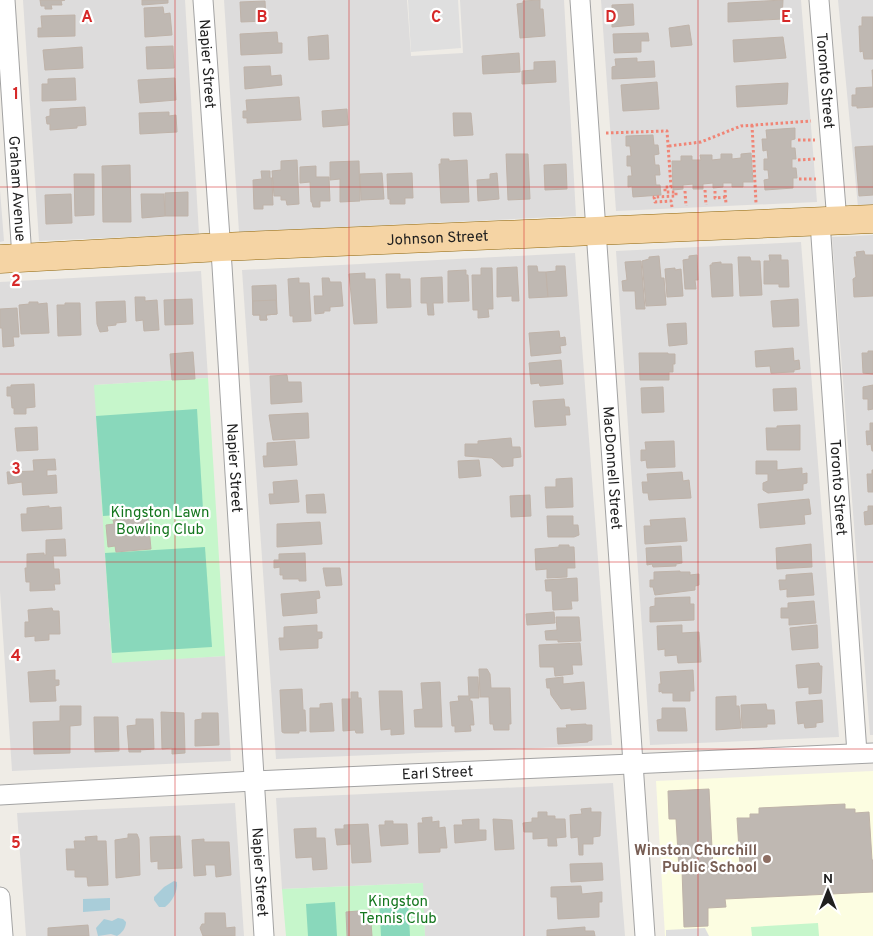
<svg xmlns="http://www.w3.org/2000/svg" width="873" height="936" viewBox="0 0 873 936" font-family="Overpass,sans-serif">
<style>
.residential{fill:#dddcdc}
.education{fill:#fcfde1}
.park{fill:#c6f6cb}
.pitch{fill:#89d8bb}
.parking{fill:#dfdfdf}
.water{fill:#a9cdd9}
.building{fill:#bfb8b2;stroke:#bfb3a9}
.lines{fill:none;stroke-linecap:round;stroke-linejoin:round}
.minor-casing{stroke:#a3a3a3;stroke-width:21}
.primary-casing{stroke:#8f660b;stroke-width:29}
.path{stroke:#f08576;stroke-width:3;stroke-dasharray:2.5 2.5;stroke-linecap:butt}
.minor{stroke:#fff;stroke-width:19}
.primary{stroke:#f5d4a4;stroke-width:28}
.grid{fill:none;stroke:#d62828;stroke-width:1;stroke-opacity:0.55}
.education-dot{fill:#8d6e63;stroke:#fff;stroke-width:2}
.labels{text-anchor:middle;stroke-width:4.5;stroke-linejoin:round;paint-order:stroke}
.street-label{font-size:15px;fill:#1f1f1f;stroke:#fff}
.park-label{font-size:15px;fill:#14761e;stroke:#fff}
.education-label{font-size:15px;font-weight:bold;fill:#785e54;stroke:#fff;text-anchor:end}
.grid-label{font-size:16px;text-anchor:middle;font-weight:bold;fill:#d62828;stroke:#fff;stroke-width:4.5;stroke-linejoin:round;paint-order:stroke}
</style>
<rect width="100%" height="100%" fill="#efece6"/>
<g class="residential">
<polygon points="23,0 185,0 199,234 39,241"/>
<polygon points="224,0 407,0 411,56 463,53 460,0 564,0 576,216 239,232"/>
<polygon points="601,0 801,0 817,202 616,211"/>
<polygon points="838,0 873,0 873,207 858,207"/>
<polygon points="0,190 4,241 0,242"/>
<polygon points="873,235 873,735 870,735 832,237"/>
<polygon points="801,242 839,737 650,745 616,251"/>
<polygon points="575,253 612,745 276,759 242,270"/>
<polygon points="201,271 208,378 95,385 112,662 225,656 231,761 12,771 0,591 0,282"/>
<polygon points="613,783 625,936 425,936 422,883 282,889 276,798"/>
<polygon points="235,803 244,936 26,936 17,813"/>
</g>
<polygon class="education" points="873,771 873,936 665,936 656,781"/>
<g class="park">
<polygon points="208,378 225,656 112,663 94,385"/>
<polygon points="423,883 425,936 286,936 282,889"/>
<polygon points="818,923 819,936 752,936 751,927"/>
</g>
<g class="pitch">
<polygon points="197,409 203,509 103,516 96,416"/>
<polygon points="205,547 212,647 112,653 105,553"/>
<polygon points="408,899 410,936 381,936 379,901"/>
<polygon points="335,902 337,936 308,936 306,904"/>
</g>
<g class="parking">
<polygon points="408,0 458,0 461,48 411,52"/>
<polygon points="705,928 709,936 666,936 666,930"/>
</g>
<g class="water">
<path d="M174 881 177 882C178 891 172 902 165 907H159L154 900V897L164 887Z"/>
<polygon points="110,898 110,910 83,912 83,899"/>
<path d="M118 918 123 919 126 922C126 928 122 933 117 936L111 934 98 936 96 928 104 919 112 921Z"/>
</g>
<g class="building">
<polygon points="40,0 65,0 61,1 62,5 51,5 52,9 45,9 45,6 41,6"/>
<polygon points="142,0 168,0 168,3 142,5"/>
<polygon points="540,0 540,9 543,9 545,36 520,38 517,4 523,3 523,1"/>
<polygon points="783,0 782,19 728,22 728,3"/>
<polygon points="265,1 266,21 241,22 240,2"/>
<polygon points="633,4 634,25 612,27 612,21 609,21 608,12 612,12 612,5"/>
<polygon points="163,7 164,14 170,13 172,35 145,37 144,8"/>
<polygon points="75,15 75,36 38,37 38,28 42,28 41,16"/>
<polygon points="862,17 873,17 873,59 864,59 863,51 860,52 859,26 862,26"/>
<polygon points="689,25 692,45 671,47 669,28"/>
<polygon points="277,32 278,43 282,43 282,53 241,55 240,34"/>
<polygon points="648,33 649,41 641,41 641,52 614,53 613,34"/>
<polygon points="328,35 329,59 309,60 308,37"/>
<polygon points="783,37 786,58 734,62 733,40"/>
<polygon points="173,46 174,68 147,69 146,47"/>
<polygon points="82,47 83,68 45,70 43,50"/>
<polygon points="519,53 520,72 483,74 482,56"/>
<polygon points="637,58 637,62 654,61 655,77 612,79 612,67 616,66 615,59"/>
<polygon points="555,61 556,82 522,84 522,71 534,70 534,62"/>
<polygon points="270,66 271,76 281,75 282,85 245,89 244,67"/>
<polygon points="872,70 873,70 873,107 857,108 857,106 852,106 852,95 856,95 856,88 873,87"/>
<polygon points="75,78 76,100 42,101 42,84 48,84 48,79"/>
<polygon points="175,78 176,100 140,103 138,80"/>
<polygon points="657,82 659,109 623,111 621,85"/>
<polygon points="788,83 787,104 737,107 736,86"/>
<polygon points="299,97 301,120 247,123 247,118 243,118 243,111 247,111 246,100"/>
<polygon points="85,107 86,125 77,126 77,128 50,130 50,124 47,124 46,117 50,116 50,109"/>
<polygon points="347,109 348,125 323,127 322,111"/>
<polygon points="169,112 169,116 176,115 177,132 140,134 139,113"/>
<polygon points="453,113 471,113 473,135 454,136"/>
<polygon points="795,128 795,139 791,140 791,148 795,148 796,159 792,159 792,168 796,168 797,178 793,178 793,188 765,190 764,180 769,179 768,170 764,170 764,159 768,159 767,150 763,151 762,139 767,139 766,130"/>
<polygon points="653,135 654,145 658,145 659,154 654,155 655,165 659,165 660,175 655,175 656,185 660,185 661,195 633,197 632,186 628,187 628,176 632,176 631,166 627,166 627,156 631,156 630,146 626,146 626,136"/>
<polygon points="873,146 873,195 859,196 855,147"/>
<polygon points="751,153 753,182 743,182 743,187 732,187 732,183 723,183 723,187 713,188 713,183 703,184 703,189 693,189 693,184 683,185 683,189 673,190 672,161 681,161 681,156 692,156 692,160 701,160 700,155 712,155 712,160 721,159 721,154 732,154 732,159 741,158 741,154"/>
<polygon points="506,154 528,154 530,199 508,200"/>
<polygon points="441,159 449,159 449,161 467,160 469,202 441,203 439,164 441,164"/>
<polygon points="297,160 299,204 287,205 286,200 281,200 281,196 274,196 272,171 281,170 281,161"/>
<polygon points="359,161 360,201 340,202 340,179 330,180 330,162"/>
<polygon points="566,164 567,189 545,190 544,165"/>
<polygon points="130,165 131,222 103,222 102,166"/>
<polygon points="316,166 316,177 329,177 330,201 320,201 320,207 313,207 312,202 311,202 310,182 300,183 300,167"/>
<polygon points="261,171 270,171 270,178 272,178 273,205 263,205 263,209 254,209 253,180 262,179"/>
<polygon points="382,173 384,199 361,200 360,174"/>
<polygon points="412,173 413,198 405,198 405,204 390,204 390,199 388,199 387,174"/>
<polygon points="497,173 499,199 478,201 477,180 490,179 490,174"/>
<polygon points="74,174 94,174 94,215 75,216"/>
<polygon points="188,192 188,216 165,216 165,193"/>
<polygon points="71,194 72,223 46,224 45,195"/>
<polygon points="141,194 164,194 165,216 142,218"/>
<polygon points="864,251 865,255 873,255 873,296 854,297 853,279 856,277 854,257 857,257 856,252"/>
<polygon points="697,255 698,280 695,280 696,289 685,289 683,260 689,259 689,256"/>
<polygon points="769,255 781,255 781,260 788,260 789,287 779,287 779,284 764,284 764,261 770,261"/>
<polygon points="659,256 661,278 664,278 666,305 646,306 642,261 649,259 649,257"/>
<polygon points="738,257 750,257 751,261 760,261 762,295 740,296"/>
<polygon points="641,261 645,309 636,309 635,291 623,291 622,281 627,280 625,262"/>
<polygon points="721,262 721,264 732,264 733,296 712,297 710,265 712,265 712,263"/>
<polygon points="528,266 537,266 538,272 546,272 548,297 529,298"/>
<polygon points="556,266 565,266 567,296 548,297 546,272 556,271"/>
<polygon points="517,267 519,301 512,301 512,296 497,297 497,268"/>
<polygon points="481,268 492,268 493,309 488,309 489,317 478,318 478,310 473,310 472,275 481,275"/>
<polygon points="675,268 675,270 681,269 683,296 667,297 665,269"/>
<polygon points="466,270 466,275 468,275 469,301 448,302 448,271"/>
<polygon points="365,273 365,279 375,279 377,323 354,324 349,274"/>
<polygon points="386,274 400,274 400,279 410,279 411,307 387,308"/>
<polygon points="442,277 443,303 433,303 434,315 428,315 427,303 421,303 421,278"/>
<polygon points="299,278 299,283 309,283 311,321 293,322 293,316 290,316 288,279"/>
<polygon points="322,278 329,278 330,282 341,282 343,306 330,307 330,311 324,311 324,313 315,314 314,296 323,296"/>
<polygon points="276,285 277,314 266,315 267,320 260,320 260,315 253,315 252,286"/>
<polygon points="135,297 145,297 145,301 157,300 159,330 144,331 143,320 136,321"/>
<polygon points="192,299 193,324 165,325 164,300"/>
<polygon points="798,299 799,326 773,327 771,301"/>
<polygon points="276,300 277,314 266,315 267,320 260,320 260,315 253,315 253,301"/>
<polygon points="125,301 126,322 116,323 116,325 107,326 108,331 100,332 97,324 96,302"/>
<polygon points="29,302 38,302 38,304 47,303 49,333 21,334 19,305 29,304"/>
<polygon points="65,303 80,303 81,335 58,336 57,305 65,305"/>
<polygon points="17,308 19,337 13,337 14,346 3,347 2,328 0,328 0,309"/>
<polygon points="686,323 687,344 669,346 667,324"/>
<polygon points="559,331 560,338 565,337 566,345 560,346 561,353 531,356 529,333"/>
<polygon points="793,348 794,361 799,360 800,369 794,370 794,372 771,373 770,366 756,367 755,351"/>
<polygon points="868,351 873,351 873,374 863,373 862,353 868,353"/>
<polygon points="193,352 195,379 172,380 170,354"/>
<polygon points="639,353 668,353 668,354 675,354 675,364 673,364 673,372 669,372 669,380 640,380"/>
<polygon points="561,360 563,384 540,386 539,383 531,384 529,363"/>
<polygon points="287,375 288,382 301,382 302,402 271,404 270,376"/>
<polygon points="34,384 35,407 26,408 26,414 14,414 14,408 12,408 11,396 7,396 7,387 11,387 11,385"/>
<polygon points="873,385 873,409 868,410 868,399 863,399 863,387"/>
<polygon points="663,387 664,412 642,413 641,388"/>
<polygon points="796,388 797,410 774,411 773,389"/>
<polygon points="564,399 565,407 569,407 570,415 565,415 566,425 535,427 533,401"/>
<polygon points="308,413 309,438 273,440 269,415"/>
<polygon points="870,423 873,423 873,451 872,451 871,444 867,445 866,431 870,431"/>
<polygon points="800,425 800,450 767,450 766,428 777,428 777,426"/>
<polygon points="37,427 38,450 17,451 15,428"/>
<polygon points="511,438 512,447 520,447 521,457 513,458 513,466 502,467 492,458 465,456 465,444 478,444 478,441"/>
<polygon points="295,441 297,465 264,467 263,456 267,456 267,443"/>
<polygon points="674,441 675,467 647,468 646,460 641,461 641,450 646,450 645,442"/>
<polygon points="55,459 56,470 47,470 47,476 56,475 57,493 23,495 22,482 8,484 7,472 34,471 33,460"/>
<polygon points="479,460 481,476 459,478 458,461"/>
<polygon points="756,461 777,461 777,470 802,468 802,474 807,473 807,483 803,484 803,490 768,493 763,490 763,483 768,481 768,474 756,474"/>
<polygon points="872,470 873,470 873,492 868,492 867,474 872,474"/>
<polygon points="682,472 683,481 689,480 691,498 649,500 648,493 643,493 642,482 648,482 647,474"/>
<polygon points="572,478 573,507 546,508 545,487 556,487 556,479"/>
<polygon points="297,480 299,502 270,504 269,494 274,494 273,482"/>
<polygon points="324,494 326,513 307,513 306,495"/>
<polygon points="530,495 531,516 511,517 510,496"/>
<polygon points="809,499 811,514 804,515 805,524 760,528 758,504"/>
<polygon points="49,506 49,508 61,507 62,529 22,531 21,514 27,514 27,508"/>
<polygon points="868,506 873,506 873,524 865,525 864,512 868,511"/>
<polygon points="547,516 573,516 573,525 578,525 579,535 574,537 548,537"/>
<polygon points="148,517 151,549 116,552 115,546 108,547 106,525 114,524 113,520"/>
<polygon points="685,518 687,541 645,544 644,526 651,526 650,520"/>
<polygon points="320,522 322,544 277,547 277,524"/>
<polygon points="65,539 66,556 53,556 54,569 59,569 60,584 54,584 55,590 30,591 30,582 26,582 25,568 27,568 27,554 44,553 44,555 46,555 46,540"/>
<polygon points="811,544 812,567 777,569 776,548"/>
<polygon points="559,545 569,545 569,547 574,547 575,568 567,568 567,577 547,578 547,569 536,570 535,549 559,547"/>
<polygon points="681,546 682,563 676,564 676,566 653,567 652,564 647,565 646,548"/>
<polygon points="305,553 306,581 299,581 299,579 283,579 283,575 280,575 280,567 274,568 274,560 279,560 279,554"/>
<polygon points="323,568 340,568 342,585 326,586"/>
<polygon points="680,571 680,572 690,572 690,575 699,574 699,585 695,586 695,590 655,595 653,587 650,587 650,580 654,580 654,572"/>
<polygon points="812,573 814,595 787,597 787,589 780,590 779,580 786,580 786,575"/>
<polygon points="577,578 578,601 571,601 572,609 553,610 552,591 546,591 545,580"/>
<polygon points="319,591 320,598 316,599 317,613 283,616 281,594"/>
<polygon points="690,597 690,604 694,604 694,620 650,622 650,607 655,606 655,598"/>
<polygon points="814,601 816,623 789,625 789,618 781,618 781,608 788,608 788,603"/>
<polygon points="52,608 53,611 59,611 60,634 49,634 49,640 35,641 35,636 25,637 25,622 29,622 28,610"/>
<polygon points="554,612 555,623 527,625 526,614"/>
<polygon points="556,617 579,617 581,641 558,642 558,640 546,640 545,631 557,630"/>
<polygon points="317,625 317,632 322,632 322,638 318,639 318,648 280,650 279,638 284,638 284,627"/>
<polygon points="682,625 682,633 699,632 701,662 678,663 677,655 665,656 665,649 658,650 657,626"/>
<polygon points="817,625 818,648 792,650 790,628"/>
<polygon points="580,643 582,665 572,665 573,674 555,676 554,667 540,667 539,645"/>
<polygon points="819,663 820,666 822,666 821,693 809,694 809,687 798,688 796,665"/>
<polygon points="479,669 487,669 490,674 491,688 510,688 511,724 509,724 509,730 494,730 493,724 490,724 489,697 480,697"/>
<polygon points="55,670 55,680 59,680 59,685 55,686 56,701 30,702 28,672"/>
<polygon points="693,670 694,691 690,691 690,701 673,701 673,693 662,693 662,691 659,692 659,684 661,684 660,672"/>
<polygon points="468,677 478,677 479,698 470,698 470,701 472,701 474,725 470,725 471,731 455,732 455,726 452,726 450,702 459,701 458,696 469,696"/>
<polygon points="563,677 563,684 584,682 586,709 571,710 571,708 561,709 551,695 550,688 547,688 546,679"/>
<polygon points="440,682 442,727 415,727 414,710 423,709 421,683"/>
<polygon points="302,689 303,710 305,710 306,731 299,731 299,733 284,733 282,732 280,690"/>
<polygon points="379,691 402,691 404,734 391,735 391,729 381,730"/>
<polygon points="351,692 358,692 358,698 361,698 363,733 356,733 355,730 343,731 342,699 351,699"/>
<polygon points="736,696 736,706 739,706 741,728 716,730 716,697"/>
<polygon points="822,700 823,722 816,723 816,727 805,728 804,723 798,724 796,702"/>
<polygon points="332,703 334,731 310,732 310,708 320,708 320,704"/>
<polygon points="766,704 767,710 774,710 775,724 767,724 767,727 742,728 741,705"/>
<polygon points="60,706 81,706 81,725 70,726 70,753 34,754 33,722 60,721"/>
<polygon points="662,708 685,708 687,731 658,731 657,720 662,719"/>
<polygon points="161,712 184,713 185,753 172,754 172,748 162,749"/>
<polygon points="202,713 218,713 219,745 195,746 195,720 202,719"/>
<polygon points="94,717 118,717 119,751 95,752"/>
<polygon points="136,719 153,719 154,749 140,750 141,752 129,752 127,726 136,725"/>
<polygon points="586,724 586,725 592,725 592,740 588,741 588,742 558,744 557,728 567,728 566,725"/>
<polygon points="709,789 713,868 740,866 737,818 750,818 750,814 759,814 759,808 845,804 845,809 855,809 855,813 869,812 872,860 873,860 873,892 725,899 726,907 708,908 708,926 684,927 682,870 679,870 676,819 669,819 668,791"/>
<polygon points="591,808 591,812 601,812 600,836 593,837 593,844 583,844 583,855 579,855 578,837 571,838 570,815 582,814 581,809"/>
<polygon points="538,812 547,812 547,816 555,816 555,819 565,819 566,837 556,838 557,846 548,846 548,838 533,839 533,832 524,832 523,823 532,822 532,818 538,818"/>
<polygon points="432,817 432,822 439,821 439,828 445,827 447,848 440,848 440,852 419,853 418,823 423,823 422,818"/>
<polygon points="479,819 479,830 486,830 486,840 455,843 454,825 463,825 462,820"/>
<polygon points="493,819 512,820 514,849 495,850"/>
<polygon points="385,821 393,821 393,824 407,824 408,844 381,846 379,825 385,825"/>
<polygon points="368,824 371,862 352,863 351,844 337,845 335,829 344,829 344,825"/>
<polygon points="316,828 316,838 325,838 327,869 313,870 312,857 296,858 294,829"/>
<polygon points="128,834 137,834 139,839 140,875 116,878 115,840 128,838"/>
<polygon points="97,836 97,841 106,841 108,885 88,886 87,877 75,877 75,870 67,870 66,849 75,849 74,841 86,841 85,837"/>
<polygon points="180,836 182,868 158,869 158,861 151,862 150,837"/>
<polygon points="204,839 204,842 229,842 231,875 216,877 215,865 205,865 206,875 194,876 192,840"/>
<polygon points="602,863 603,880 571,882 570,864"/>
<polygon points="581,886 582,894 602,892 602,902 599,902 599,917 558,919 557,897 551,897 551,887"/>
<polygon points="370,910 372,936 347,936 346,912"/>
<polygon points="205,913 225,913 226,928 235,927 235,936 203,936 200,928 202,924 205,924"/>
<polygon points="88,925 89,936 48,936 48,928"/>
<polygon points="585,927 585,931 594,931 595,936 547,936 547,930"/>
</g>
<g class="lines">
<defs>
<g id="minor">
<path id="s1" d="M5 0 22 258"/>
<path id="s2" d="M203 0 222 266 264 936"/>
<path id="s3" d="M580 0 645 936"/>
<path id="s4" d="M819 0 837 221"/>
<path id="s5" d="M820 222 857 753"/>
<path id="s6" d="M0 795 253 781 873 753"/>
<polyline points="0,897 3,936"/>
</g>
<g id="primary">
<path id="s7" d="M0 259 221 247 873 219"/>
</g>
</defs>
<use href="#minor" class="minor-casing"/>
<use href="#primary" class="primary-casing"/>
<g class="path">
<polyline points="752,125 756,203"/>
<polyline points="606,133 667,131 671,187 665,187 665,192 676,192 676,196 654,197 655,202 671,201 672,207"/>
<polyline points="798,140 815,140"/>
<polyline points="669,146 701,142 741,126 811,121"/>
<polyline points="798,160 815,159"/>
<polyline points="799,179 816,179"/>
<polyline points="705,190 706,205"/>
<polyline points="725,190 726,204"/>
<polyline points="685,191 686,206"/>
<polyline points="715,191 715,198 726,197"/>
</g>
<use href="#minor" class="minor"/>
<use href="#primary" class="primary"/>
</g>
<path class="grid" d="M175 0V936M349 0V936M524 0V936M698 0V936M0 187H873M0 374H873M0 562H873M0 749H873"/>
<circle class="education-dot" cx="767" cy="859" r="5"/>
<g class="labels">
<g class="street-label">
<text dy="5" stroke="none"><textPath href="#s2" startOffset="64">Napier Street</textPath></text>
<text dy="5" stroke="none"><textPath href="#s4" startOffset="81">Toronto Street</textPath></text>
<text dy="5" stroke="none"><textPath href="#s1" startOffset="189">Graham Avenue</textPath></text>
<text dy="5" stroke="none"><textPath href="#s7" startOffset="438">Johnson Street</textPath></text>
<text dy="5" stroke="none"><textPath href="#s2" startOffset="469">Napier Street</textPath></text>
<text dy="5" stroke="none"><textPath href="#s3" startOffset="469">MacDonnell Street</textPath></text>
<text dy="5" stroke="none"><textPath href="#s5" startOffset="266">Toronto Street</textPath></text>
<text dy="5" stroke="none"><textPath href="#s6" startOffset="438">Earl Street</textPath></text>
<text dy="5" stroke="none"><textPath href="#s2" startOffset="874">Napier Street</textPath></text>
</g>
<g class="park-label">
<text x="160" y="517">Kingston Lawn<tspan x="160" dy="17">Bowling Club</tspan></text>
<text x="398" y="906">Kingston<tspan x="398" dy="17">Tennis Club</tspan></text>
</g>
<g class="education-label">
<text x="757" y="855">Winston Churchill<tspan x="757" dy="17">Public School</tspan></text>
</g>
</g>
<g class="grid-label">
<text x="87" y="22">A</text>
<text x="262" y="22">B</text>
<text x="436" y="22">C</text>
<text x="611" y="22">D</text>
<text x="786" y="22">E</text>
<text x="16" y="99">1</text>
<text x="16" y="286">2</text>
<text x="16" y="474">3</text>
<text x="16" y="661">4</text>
<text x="16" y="848">5</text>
</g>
<g transform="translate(828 891)" stroke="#ffffff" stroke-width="4" paint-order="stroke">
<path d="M0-4L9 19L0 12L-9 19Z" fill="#1f1f1f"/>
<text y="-8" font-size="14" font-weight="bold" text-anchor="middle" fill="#1f1f1f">N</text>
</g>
</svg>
